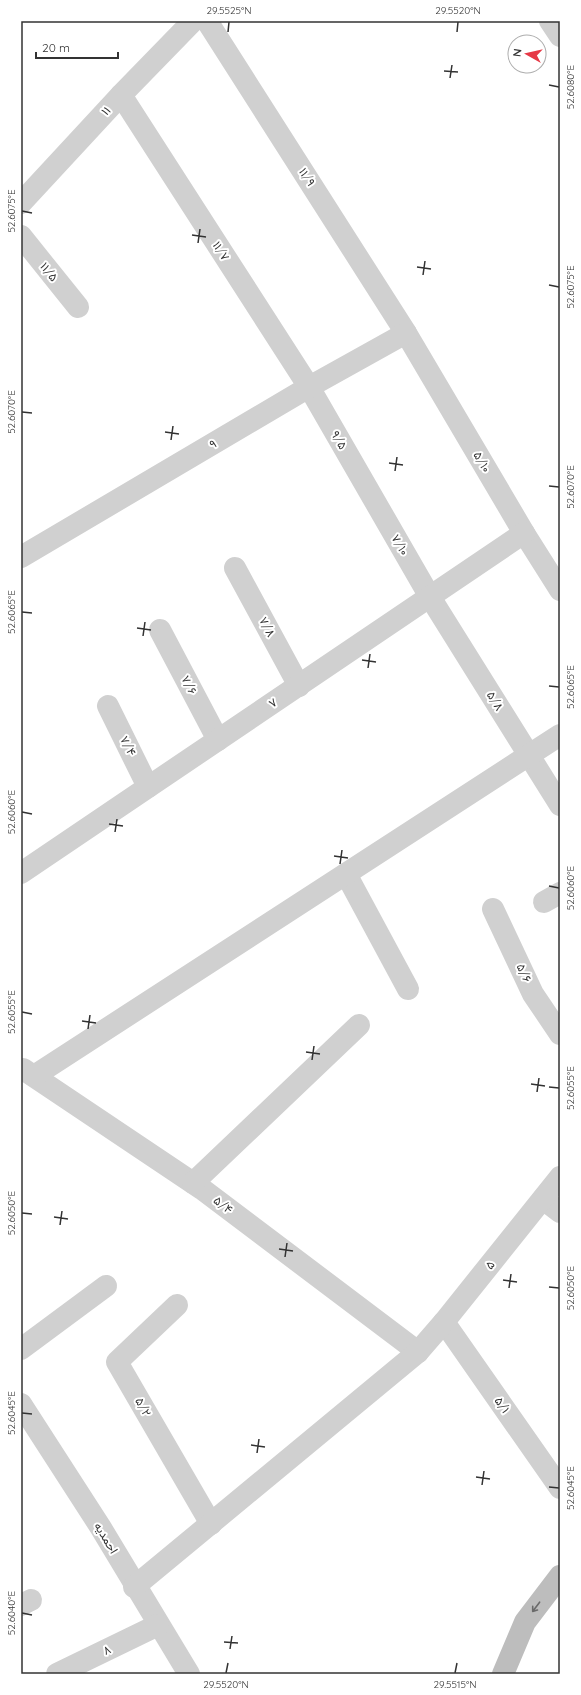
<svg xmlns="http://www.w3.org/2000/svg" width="581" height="1695" viewBox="0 0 581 1695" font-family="Quicksand,Vazirmatn,sans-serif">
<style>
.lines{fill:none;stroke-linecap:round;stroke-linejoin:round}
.street{stroke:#d0d0d0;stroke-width:22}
.secondary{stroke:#bdbdbd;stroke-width:22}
.oneway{stroke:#6a6a6a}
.ticks{fill:none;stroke:#333;stroke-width:1.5}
.labels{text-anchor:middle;stroke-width:4;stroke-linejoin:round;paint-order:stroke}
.street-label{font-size:12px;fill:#333;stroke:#fff}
.neatline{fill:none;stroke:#333;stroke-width:1.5}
.ticks-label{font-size:10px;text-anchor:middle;fill:#333}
</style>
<rect width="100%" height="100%" fill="#fff"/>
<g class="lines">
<g class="street">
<polyline points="207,21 406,333 524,533 560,590"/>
<polyline points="550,21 560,36"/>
<polyline points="121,95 309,387 430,597 560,805"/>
<polyline points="21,203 121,95 193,21"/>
<polyline points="21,236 78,307"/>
<polyline points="21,557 309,387 406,333"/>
<polyline points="235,568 299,686"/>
<polyline points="160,630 218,740"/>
<polyline points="108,706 148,787"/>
<polyline points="21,873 524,533"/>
<polyline points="346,874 408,989"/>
<polyline points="544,902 560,893"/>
<polyline points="493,909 533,994 560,1034"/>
<polyline points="23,1069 202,1189 418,1352"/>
<polyline points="34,1076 560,735"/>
<polyline points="193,1183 359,1025"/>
<polyline points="543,1199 560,1212"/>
<polyline points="177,1305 117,1362 211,1524"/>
<polyline points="444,1322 560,1488"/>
<polyline points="21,1349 106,1286"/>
<polyline points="21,1404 101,1528 189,1674"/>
<polyline points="134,1587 418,1352 444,1322 560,1177"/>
<polyline points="21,1605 31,1600"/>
<polyline points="57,1674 158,1625"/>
</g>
<polyline class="secondary" points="503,1674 525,1622 560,1576"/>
</g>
<defs><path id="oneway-shaft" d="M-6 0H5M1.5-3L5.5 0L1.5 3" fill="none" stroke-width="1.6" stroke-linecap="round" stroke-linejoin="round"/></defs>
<use class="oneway" href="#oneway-shaft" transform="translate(536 1607) rotate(127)"/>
<path class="ticks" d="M228 32 229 22M457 32 458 22M444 71 458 72M450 78 452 65M549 85 559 87M22 211 32 213M192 235 206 237M198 243 200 229M417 267 431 269M423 275 425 261M549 285 559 287M22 412 32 413M165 432 179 434M171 440 173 426M389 463 403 465M395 471 397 457M549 486 559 487M22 612 32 613M137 628 151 630M143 636 145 622M362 660 376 662M368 668 370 654M549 686 559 687M22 812 32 814M109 824 123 826M115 832 117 819M334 856 348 858M340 864 342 850M549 886 559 888M22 1012 32 1014M82 1021 96 1023M88 1029 90 1015M306 1052 320 1054M312 1060 314 1046M531 1084 545 1086M549 1087 559 1088M537 1092 539 1078M22 1213 32 1214M54 1217 68 1219M60 1225 62 1211M279 1249 293 1251M285 1257 287 1243M503 1280 517 1282M549 1287 559 1288M509 1288 511 1274M22 1413 32 1414M251 1445 265 1447M257 1453 259 1439M476 1477 490 1479M482 1485 484 1471M549 1487 559 1488M22 1613 32 1615M224 1642 238 1643M230 1649 232 1636M226 1673 228 1663M455 1673 457 1663"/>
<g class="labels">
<g class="street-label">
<text transform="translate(106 111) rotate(-47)" y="4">۱۱</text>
<text transform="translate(307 177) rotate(57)" y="4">۱۱/۹</text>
<text transform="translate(221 251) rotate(57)" y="4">۱۱/۷</text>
<text transform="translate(49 272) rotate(52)" y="4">۱۱/۵</text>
<text transform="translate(339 440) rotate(60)" y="4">۹/۵</text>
<text transform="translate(213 444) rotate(-31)" y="4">۹</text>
<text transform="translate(482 462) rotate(60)" y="4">۵/۱۰</text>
<text transform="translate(400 545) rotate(60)" y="4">۷/۱۰</text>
<text transform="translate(267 627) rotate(62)" y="4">۷/۸</text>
<text transform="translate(189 685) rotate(63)" y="4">۷/۶</text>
<text transform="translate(495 701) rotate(58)" y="4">۵/۸</text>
<text transform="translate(273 703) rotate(-34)" y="4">۷</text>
<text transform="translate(128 746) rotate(63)" y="4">۷/۴</text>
<text transform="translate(524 973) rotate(65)" y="4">۵/۶</text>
<text transform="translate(223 1205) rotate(37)" y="4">۵/۴</text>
<text transform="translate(490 1265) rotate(-52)" y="4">۵</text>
<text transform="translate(502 1405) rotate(55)" y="4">۵/۱</text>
<text transform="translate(143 1407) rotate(60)" y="4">۵/۲</text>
<text transform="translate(106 1538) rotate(59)" y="4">احمدیه</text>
<text transform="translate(107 1650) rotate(-26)" y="4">۸</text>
</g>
</g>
<rect width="581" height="1695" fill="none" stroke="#ffffff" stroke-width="44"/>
<g transform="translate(527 54) rotate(278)"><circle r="19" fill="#ffffff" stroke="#adadad"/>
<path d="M0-3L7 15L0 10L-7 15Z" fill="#e63946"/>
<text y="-6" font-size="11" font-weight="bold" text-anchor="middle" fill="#333333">N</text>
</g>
<path d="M36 52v6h82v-6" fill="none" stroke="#333333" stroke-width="2"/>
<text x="42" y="52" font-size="12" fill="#333333" stroke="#ffffff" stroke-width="3" paint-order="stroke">20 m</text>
<rect x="22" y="22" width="537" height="1651" class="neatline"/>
<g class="ticks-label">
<text x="229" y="14">29.5525°N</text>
<text x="458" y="14">29.5520°N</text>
<text transform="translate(570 87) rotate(-90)" y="4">52.6080°E</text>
<text transform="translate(11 211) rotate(-90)" y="4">52.6075°E</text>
<text transform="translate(570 287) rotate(-90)" y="4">52.6075°E</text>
<text transform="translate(11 412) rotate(-90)" y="4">52.6070°E</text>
<text transform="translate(570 487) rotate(-90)" y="4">52.6070°E</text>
<text transform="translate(11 612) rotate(-90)" y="4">52.6065°E</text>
<text transform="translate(570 687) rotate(-90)" y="4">52.6065°E</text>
<text transform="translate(11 812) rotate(-90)" y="4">52.6060°E</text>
<text transform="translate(570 888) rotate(-90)" y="4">52.6060°E</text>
<text transform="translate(11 1012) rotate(-90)" y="4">52.6055°E</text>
<text transform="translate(570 1088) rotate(-90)" y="4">52.6055°E</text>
<text transform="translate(11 1213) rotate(-90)" y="4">52.6050°E</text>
<text transform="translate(570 1288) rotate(-90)" y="4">52.6050°E</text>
<text transform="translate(11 1413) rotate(-90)" y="4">52.6045°E</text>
<text transform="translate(570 1488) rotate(-90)" y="4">52.6045°E</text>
<text transform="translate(11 1613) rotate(-90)" y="4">52.6040°E</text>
<text x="226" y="1688">29.5520°N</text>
<text x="455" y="1688">29.5515°N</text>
</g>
</svg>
